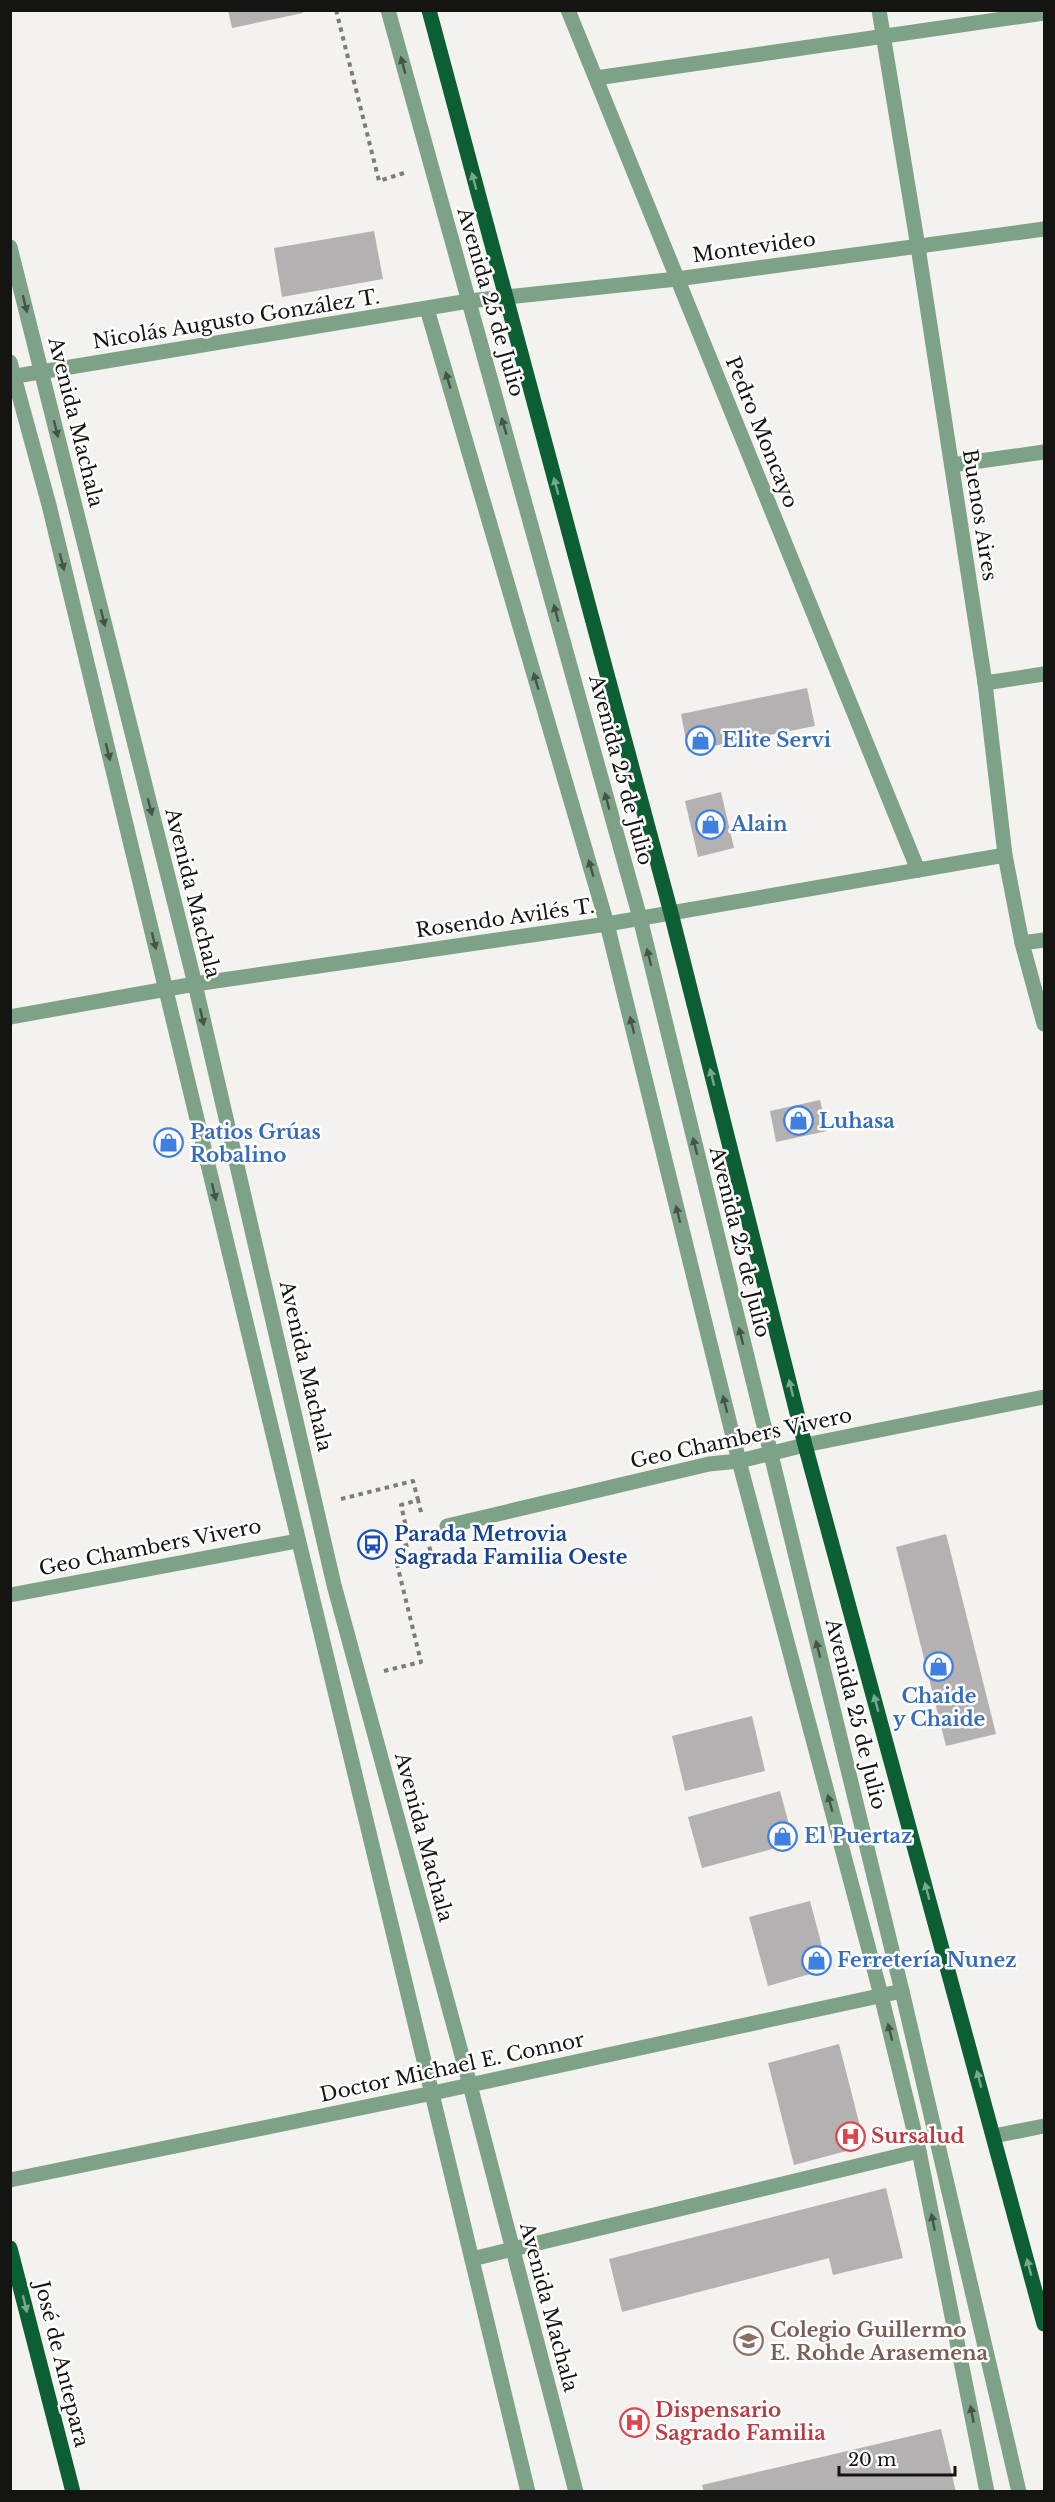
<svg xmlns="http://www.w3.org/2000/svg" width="1055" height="2502" viewBox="0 0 1055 2502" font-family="'Libre Baskerville',serif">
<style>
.building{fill:#b5b1b2}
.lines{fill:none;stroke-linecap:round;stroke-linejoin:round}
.path{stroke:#7d7c7a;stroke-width:4;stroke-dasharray:4.5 4.5;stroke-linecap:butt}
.lane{stroke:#7ea288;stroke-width:15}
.street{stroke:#7ea288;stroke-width:15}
.primary{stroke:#0c5e33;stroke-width:15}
.oneway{fill:#445447}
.oneway2{fill:#79a68f}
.labels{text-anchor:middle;stroke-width:5;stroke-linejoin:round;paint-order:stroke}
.street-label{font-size:20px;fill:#141412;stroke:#fff}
.shop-label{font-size:20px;font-weight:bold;fill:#366cbe;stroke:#fff;text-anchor:start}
.transit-label{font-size:20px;font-weight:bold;fill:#164399;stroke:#fff;text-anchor:start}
.health-label{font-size:20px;font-weight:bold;fill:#be3a42;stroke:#fff;text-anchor:start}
.education-label{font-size:20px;font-weight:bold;fill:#785e54;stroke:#fff;text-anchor:start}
</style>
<rect width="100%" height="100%" fill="#f3f2ef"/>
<g class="building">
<polygon points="228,10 303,10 303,13 232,28"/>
<polygon points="374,231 383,279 282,297 274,248"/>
<polygon points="807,688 815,726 688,751 681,714"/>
<polygon points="721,792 734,848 698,857 685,801"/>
<polygon points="820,1100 827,1131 776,1142 770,1111"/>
<polygon points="946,1534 996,1734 946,1746 896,1547"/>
<polygon points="752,1716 765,1771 685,1791 672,1736"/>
<polygon points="780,1791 794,1843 702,1868 688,1817"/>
<polygon points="810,1901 828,1969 768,1986 749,1917"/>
<polygon points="839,2044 865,2146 794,2165 768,2063"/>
<polygon points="886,2188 903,2258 833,2275 829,2258 622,2312 609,2259"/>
<polygon points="941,2429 956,2492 704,2492 702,2485"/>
</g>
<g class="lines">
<g class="path">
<polyline points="336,10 379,181 404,173"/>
<polyline points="341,1499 413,1481 418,1500"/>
<polyline points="404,1546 410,1544 401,1505 418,1500 422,1516"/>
<polyline points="384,1671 421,1662 397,1564 432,1556 429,1546"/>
</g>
<g class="lane">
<polyline points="388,10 640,918 902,1991 1019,2492"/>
<polyline points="10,247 195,984 334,1585 470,2085 576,2492"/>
</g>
<g class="street">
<polyline points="568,10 918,870"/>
<polyline points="879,10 918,247 985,683 1005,855 1022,943 1044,1024"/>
<polyline points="596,78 1044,13"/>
<polyline points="427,309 607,924 739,1461 881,1995 919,2151 987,2492"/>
<polyline points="10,362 49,505 528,2492"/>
<polyline points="10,377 469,301 677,279 1044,229"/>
<polyline points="952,465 1044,452"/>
<polyline points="985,683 1044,674"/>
<polyline points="1022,943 1044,940"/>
<polyline points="10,1017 195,984 607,924 1005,855"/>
<polyline points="447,1526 709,1464 739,1461 805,1445 1044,1397"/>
<polyline points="10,1595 297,1541"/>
<polyline points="994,2136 1044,2126"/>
<polyline points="10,2180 433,2093 902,1991"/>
<polyline points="472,2259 919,2151"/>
</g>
<g class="primary">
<polyline points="429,10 671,913 805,1445 1044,2324"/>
<polyline points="10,2248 73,2492"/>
</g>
</g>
<defs><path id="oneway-solid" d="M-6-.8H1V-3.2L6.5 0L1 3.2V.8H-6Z" transform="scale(1.5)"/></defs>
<g class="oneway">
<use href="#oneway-solid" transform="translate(403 65) rotate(-105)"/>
<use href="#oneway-solid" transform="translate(25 304) rotate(76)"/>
<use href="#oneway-solid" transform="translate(448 380) rotate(-106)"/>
<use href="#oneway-solid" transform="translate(504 426) rotate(-106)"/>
<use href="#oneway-solid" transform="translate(56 429) rotate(76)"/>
<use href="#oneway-solid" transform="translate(62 562) rotate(76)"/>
<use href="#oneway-solid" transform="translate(556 613) rotate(-105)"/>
<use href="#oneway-solid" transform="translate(103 618) rotate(76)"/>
<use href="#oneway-solid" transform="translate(536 681) rotate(-106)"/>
<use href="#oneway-solid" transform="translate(108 752) rotate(76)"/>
<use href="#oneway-solid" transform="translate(607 801) rotate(-105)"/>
<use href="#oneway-solid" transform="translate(150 807) rotate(76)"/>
<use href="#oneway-solid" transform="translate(591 868) rotate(-106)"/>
<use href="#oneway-solid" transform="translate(154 941) rotate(76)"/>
<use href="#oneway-solid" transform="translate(649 957) rotate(-104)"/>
<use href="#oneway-solid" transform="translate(202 1017) rotate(77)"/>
<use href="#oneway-solid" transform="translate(632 1025) rotate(-104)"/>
<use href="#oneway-solid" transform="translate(695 1146) rotate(-104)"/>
<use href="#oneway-solid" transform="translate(214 1192) rotate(77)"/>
<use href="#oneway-solid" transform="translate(678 1214) rotate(-104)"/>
<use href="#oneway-solid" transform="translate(741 1336) rotate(-104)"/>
<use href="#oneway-solid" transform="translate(725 1404) rotate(-104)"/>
<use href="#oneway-solid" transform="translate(818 1649) rotate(-104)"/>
<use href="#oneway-solid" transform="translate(830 1803) rotate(-105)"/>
<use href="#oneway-solid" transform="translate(890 2032) rotate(-104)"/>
<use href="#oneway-solid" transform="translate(933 2222) rotate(-101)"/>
<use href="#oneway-solid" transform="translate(972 2414) rotate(-101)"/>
</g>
<g class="oneway2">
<use href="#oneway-solid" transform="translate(474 181) rotate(-105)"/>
<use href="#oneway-solid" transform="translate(556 486) rotate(-105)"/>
<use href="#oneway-solid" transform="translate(712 1077) rotate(-104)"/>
<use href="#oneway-solid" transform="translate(791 1388) rotate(-104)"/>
<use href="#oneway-solid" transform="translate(876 1703) rotate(-105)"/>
<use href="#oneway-solid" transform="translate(927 1891) rotate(-105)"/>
<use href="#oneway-solid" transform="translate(979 2079) rotate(-105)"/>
<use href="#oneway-solid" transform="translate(1029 2267) rotate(-105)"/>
<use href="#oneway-solid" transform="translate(25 2304) rotate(76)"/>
</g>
<defs>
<symbol id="shop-ring" viewBox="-11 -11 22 22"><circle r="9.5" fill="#fff" stroke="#3f7fe0" stroke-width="1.5"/><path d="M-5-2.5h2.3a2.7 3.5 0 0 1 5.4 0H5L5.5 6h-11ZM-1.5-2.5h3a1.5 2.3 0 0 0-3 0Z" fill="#3f7fe0"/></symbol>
<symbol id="bus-ring" viewBox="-11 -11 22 22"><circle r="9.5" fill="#fff" stroke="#1a4fb4" stroke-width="1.5"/><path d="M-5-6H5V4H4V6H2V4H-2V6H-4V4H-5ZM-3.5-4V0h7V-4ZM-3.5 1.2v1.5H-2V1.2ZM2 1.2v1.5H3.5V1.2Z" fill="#1a4fb4"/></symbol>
<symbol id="hospital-ring" viewBox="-11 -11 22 22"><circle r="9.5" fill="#fff" stroke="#e0444e" stroke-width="1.5"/><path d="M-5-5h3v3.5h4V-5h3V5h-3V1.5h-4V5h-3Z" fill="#e0444e"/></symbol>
<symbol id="school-ring" viewBox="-11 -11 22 22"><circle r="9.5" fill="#fff" stroke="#8d6e63" stroke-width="1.5"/><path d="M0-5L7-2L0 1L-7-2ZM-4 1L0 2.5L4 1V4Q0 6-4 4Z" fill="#8d6e63"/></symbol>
</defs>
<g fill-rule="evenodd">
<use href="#shop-ring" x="684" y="724" width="33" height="33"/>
<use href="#shop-ring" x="694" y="808" width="33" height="33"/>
<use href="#shop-ring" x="782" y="1104" width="33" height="33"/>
<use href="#shop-ring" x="152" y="1126" width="33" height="33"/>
<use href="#bus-ring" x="356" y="1528" width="33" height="33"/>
<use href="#shop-ring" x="922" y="1650" width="33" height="33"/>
<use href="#shop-ring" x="766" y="1820" width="33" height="33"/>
<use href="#shop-ring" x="800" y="1944" width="33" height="33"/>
<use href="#hospital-ring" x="834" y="2120" width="33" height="33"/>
<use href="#school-ring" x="732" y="2324" width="33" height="33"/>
<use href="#hospital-ring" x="618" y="2406" width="33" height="33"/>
</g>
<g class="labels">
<g class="street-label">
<text transform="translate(754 247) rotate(-8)" y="7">Montevideo</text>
<text transform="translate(491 302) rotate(74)" y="7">Avenida 25 de Julio</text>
<text transform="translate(236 319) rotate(-9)" y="7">Nicolás Augusto González T.</text>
<text transform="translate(76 422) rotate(76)" y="7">Avenida Machala</text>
<text transform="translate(762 432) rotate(68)" y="7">Pedro Moncayo</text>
<text transform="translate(980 515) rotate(81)" y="7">Buenos Aires</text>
<text transform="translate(621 770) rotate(75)" y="7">Avenida 25 de Julio</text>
<text transform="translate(193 893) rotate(76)" y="7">Avenida Machala</text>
<text transform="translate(505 918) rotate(-8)" y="7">Rosendo Avilés T.</text>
<text transform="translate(740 1242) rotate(76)" y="7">Avenida 25 de Julio</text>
<text transform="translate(306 1366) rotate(77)" y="7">Avenida Machala</text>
<text transform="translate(741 1438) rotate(-12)" y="7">Geo Chambers Vivero</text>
<text transform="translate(150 1547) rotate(-11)" y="7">Geo Chambers Vivero</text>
<text transform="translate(856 1714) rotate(76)" y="7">Avenida 25 de Julio</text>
<text transform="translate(424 1837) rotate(75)" y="7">Avenida Machala</text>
<text transform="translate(452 2067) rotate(-12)" y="7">Doctor Michael E. Connor</text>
<text transform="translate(549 2307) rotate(75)" y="7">Avenida Machala</text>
<text transform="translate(62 2364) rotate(76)" y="7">José de Antepara</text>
</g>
<g class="shop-label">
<text x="722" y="747">Elite Servi</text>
<text x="731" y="831">Alain</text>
<text x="819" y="1128">Luhasa</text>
<text x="190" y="1139">Patios Grúas<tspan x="190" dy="23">Robalino</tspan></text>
<text x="939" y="1703" text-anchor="middle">Chaide<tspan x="939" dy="23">y Chaide</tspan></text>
<text x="804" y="1843">El Puertaz</text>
<text x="837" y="1967">Ferretería Nunez</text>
</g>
<g class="transit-label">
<text x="394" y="1541">Parada Metrovia<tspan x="394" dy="23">Sagrada Familia Oeste</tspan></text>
</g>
<g class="health-label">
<text x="871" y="2143">Sursalud</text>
<text x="655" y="2417">Dispensario<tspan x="655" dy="23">Sagrado Familia</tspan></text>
</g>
<g class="education-label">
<text x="770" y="2337">Colegio Guillermo<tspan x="770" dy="23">E. Rohde Arasemena</tspan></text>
</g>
</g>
<rect width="1055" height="2502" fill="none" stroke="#141412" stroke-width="24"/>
<path d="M839 2466v9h116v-9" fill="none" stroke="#141412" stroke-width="3"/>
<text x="848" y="2466" font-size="18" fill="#141412" stroke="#ffffff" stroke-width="4.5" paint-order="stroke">20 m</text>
</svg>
